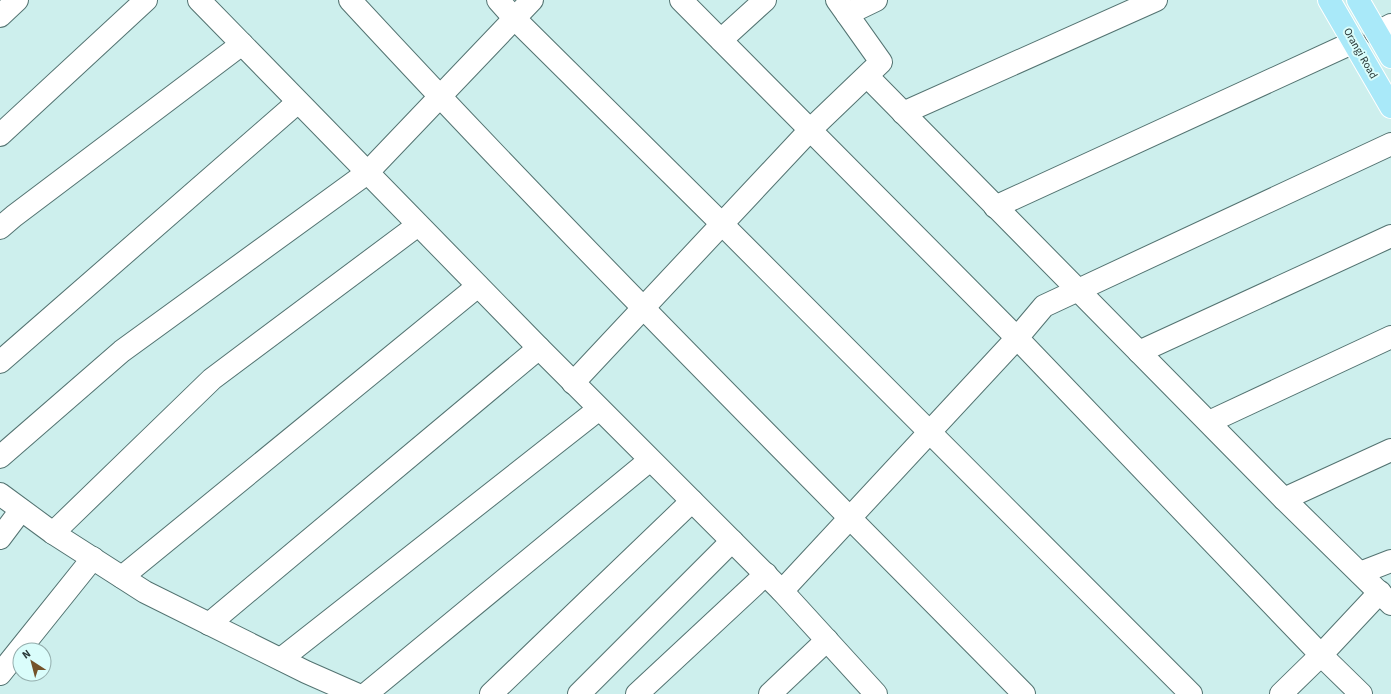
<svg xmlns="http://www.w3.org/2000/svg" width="1391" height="694" viewBox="0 0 1391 694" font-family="'Source Sans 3',sans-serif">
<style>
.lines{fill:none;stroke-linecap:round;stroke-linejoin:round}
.minor-casing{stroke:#537371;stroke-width:24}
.major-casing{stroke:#fff;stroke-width:24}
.minor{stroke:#fff;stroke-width:22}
.major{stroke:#a9e9f9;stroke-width:22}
.labels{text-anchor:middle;stroke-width:4;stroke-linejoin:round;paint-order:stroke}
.street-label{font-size:11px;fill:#2a3837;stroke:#dafdfb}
</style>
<rect width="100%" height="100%" fill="#cdefed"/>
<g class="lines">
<defs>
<g id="minor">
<polyline points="199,0 539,348 782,591 876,694"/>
<path d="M350 0C569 237 798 465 1024 694"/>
<polyline points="498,0 514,18 722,224 1191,694"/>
<polyline points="681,0 1017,338 1321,655 1361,694"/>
<polyline points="847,14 876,0"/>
<polyline points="0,16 17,0"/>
<polyline points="1376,33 1391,25"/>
<polyline points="721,40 765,0"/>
<polyline points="867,76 1284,499 1391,604"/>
<polyline points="903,113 1156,0"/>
<polyline points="0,135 146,0"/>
<polyline points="995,207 1354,42"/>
<polyline points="0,228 14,216 242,44"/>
<polyline points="1139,352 1391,236"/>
<polyline points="0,362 298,102"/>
<polyline points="573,383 810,130 881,62 837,0"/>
<polyline points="1209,422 1391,337"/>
<polyline points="0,457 122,351 367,173 532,0"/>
<polyline points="0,494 53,533 145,592 306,672 356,694"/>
<polyline points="1284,499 1391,450"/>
<polyline points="53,533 212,379 418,225"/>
<polyline points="0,538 21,510"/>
<polyline points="1360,573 1391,561"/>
<polyline points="122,577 478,286"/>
<polyline points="782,591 1017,338 1044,306 1391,144"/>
<polyline points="209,624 539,348"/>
<polyline points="281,659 599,409"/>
<polyline points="0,674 93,558"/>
<polyline points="366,694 650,460"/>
<polyline points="491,694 692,501"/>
<polyline points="579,694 732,541"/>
<polyline points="637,694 766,574"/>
<polyline points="770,694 827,640"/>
<polyline points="1281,694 1321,655 1380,592"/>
</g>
<g id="major">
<polyline points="1329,0 1391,107"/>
<polyline points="1358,0 1391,57"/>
</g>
</defs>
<use href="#minor" class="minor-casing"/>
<use href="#major" class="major-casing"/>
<use href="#minor" class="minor"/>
<use href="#major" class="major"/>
</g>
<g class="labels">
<g class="street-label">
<text transform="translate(1361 53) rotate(60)" y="4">Orangi Road</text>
</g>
</g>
<g transform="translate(32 662) rotate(324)"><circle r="19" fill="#dafdfb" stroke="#94aead"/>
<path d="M0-3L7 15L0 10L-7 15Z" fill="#74532a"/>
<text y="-6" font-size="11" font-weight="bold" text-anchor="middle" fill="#2a3837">N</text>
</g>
</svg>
